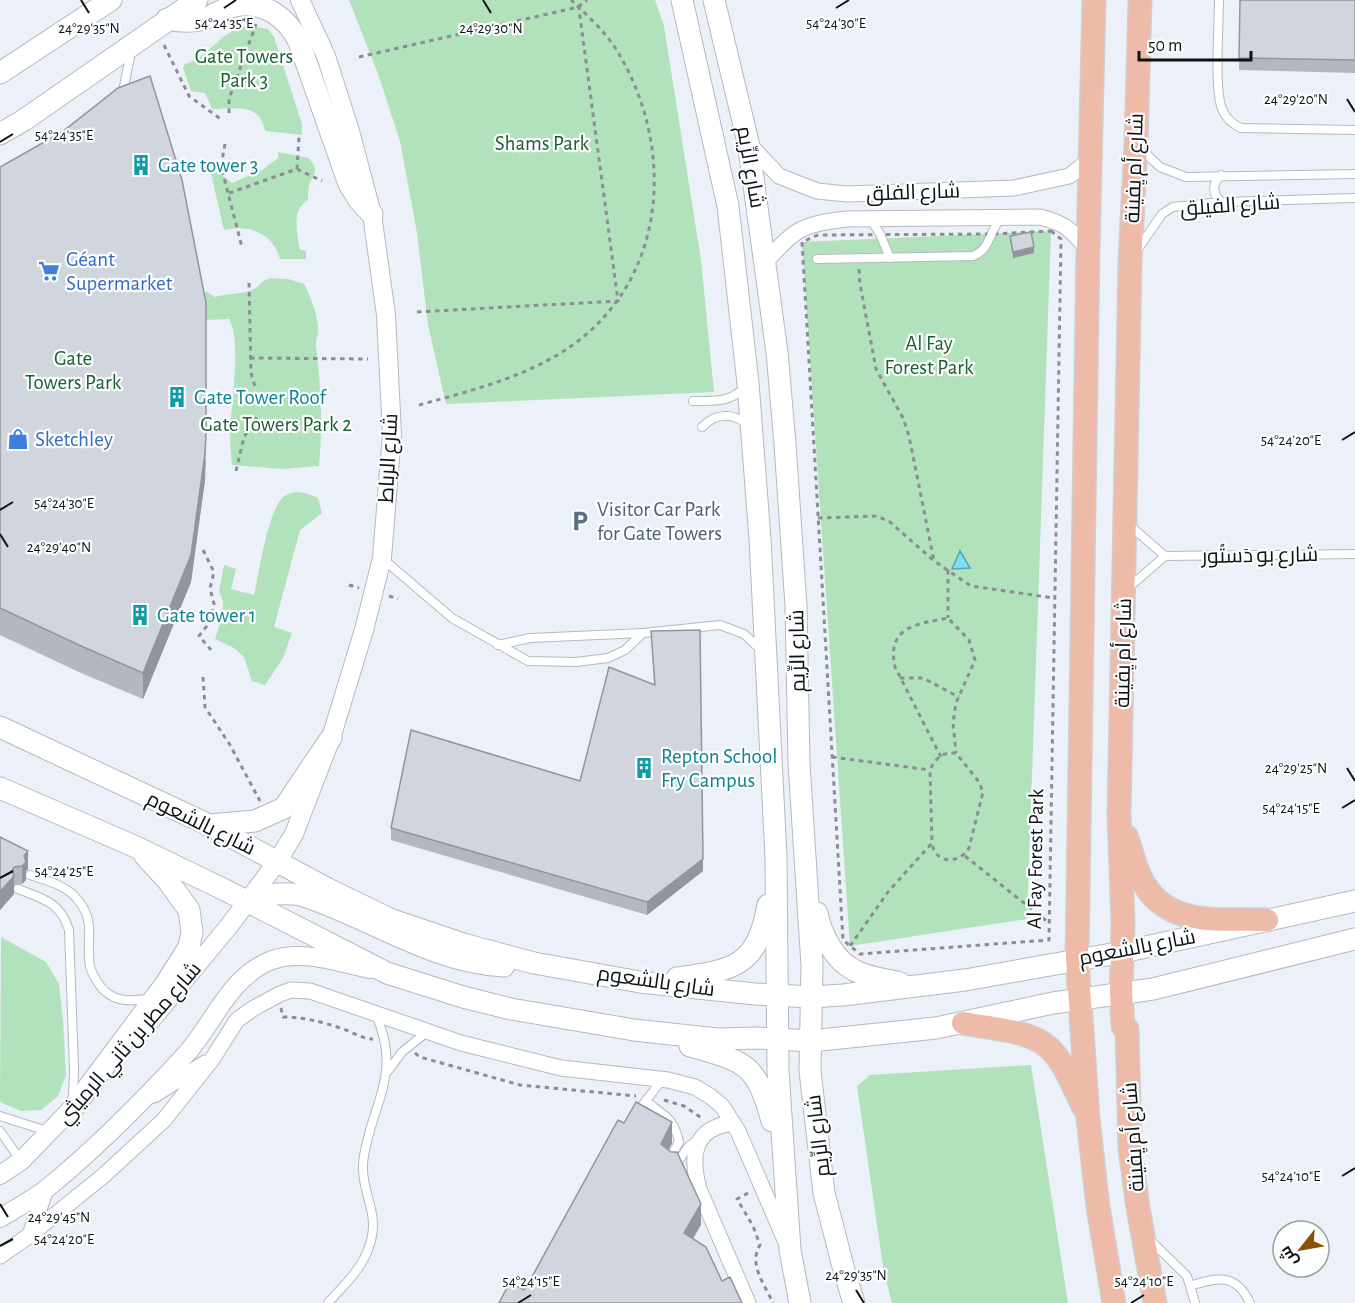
<svg xmlns="http://www.w3.org/2000/svg" width="1355" height="1303" viewBox="0 0 1355 1303" font-family="'Alegreya Sans',Cairo,sans-serif">
<style>
.green{fill:#b2e2bb}
.water{fill:#7de0f7;stroke:#5ca2b3;stroke-width:1.5}
.lines{fill:none;stroke-linecap:round;stroke-linejoin:round}
.service-casing{stroke:#b5b9c0;stroke-width:10}
.minor-casing{stroke:#b5b9c0;stroke-width:17}
.tertiary-casing{stroke:#b5b9c0;stroke-width:20}
.secondary-casing{stroke:#b5b9c0;stroke-width:23}
.primary-casing{stroke:#cfcfd0;stroke-width:25}
.path{stroke:#8a8d93;stroke-width:3;stroke-dasharray:4.5 4.5;stroke-linecap:butt}
.service{stroke:#fff;stroke-width:8}
.minor{stroke:#fff;stroke-width:15}
.tertiary{stroke:#fff;stroke-width:18}
.secondary{stroke:#fff;stroke-width:21}
.primary{stroke:#eebba8;stroke-width:22}
.wall{fill:#b4b7be}
.shaded-wall{fill:#92959b}
.building{fill:#d1d5dd;stroke:#92959b;stroke-width:1.5}
.ticks{fill:none;stroke:#0f1113;stroke-width:2}
.labels{text-anchor:middle;stroke-width:4.5;stroke-linejoin:round;paint-order:stroke}
.park-label{font-size:21px;fill:#1b6031;stroke:#fcfdff}
.culture-label{font-size:21px;fill:#0d838f;stroke:#fcfdff;text-anchor:start}
.street-label{font-size:21px;fill:#0f1113;stroke:#fcfdff}
.shop-label{font-size:21px;fill:#366cbe;stroke:#fcfdff;text-anchor:start}
.service-label{font-size:21px;fill:#4e5e75;stroke:#fcfdff;text-anchor:start}
.ticks-label{font-size:15px;text-anchor:middle;fill:#0f1113;stroke:#fcfdff;stroke-width:4.5;stroke-linejoin:round;paint-order:stroke}
</style>
<rect width="100%" height="100%" fill="#ecf0f8"/>
<g class="green">
<polygon points="349,0 655,0 664,26 701,260 714,392 446,404 428,325 417,233 400,141 378,74"/>
<path d="M250 26 268 29 274 37 302 124V135L265 131C260 102 233 109 212 109L205 93 191 91 183 68 185 64C211 57 221 28 250 26Z"/>
<path d="M278 152 309 158C319 172 315 170 309 185 308 189 308 195 308 200 291 210 297 233 300 250L306 251V259H280C273 233 249 224 225 230L223 226 209 165 232 183 262 170 278 158Z"/>
<polygon points="1051,231 1027,919 850,946 802,242"/>
<path d="M270 278 288 279 304 284C311 297 319 317 318 332 318 337 315 341 316 346 321 385 323 426 319 466L283 469 232 465C231 454 230 443 230 432 231 406 242 340 229 319L207 320 202 300 206 291 215 297C228 293 242 295 254 289 260 286 262 280 270 278Z"/>
<path d="M295 492 306 493 318 498 322 513 300 530 274 627 292 633 283 658 265 685 252 681 244 657 234 648 215 639 222 618 223 601 219 591 224 565 236 569 231 589 254 595C259 574 268 505 286 495 289 494 292 493 295 492Z"/>
<polygon points="1,937 46,962 59,984 63,1021 66,1075 58,1096 41,1110 21,1111 0,1102"/>
<polygon points="1031,1065 1068,1303 892,1303 884,1273 857,1086 870,1075"/>
</g>
<polygon class="water" points="960,551 970,568 952,569"/>
<g class="lines">
<defs>
<g id="service">
<path d="M1219 0C1219 25 1214 89 1222 109 1226 119 1232 124 1241 128L1355 130"/>
<polyline points="122,96 131,52"/>
<polyline points="1141,149 1160,167 1186,177 1355,174"/>
<path d="M1221 202C1212 193 1212 184 1221 175"/>
<polyline points="871,220 880,234 890,258"/>
<polyline points="1138,249 1162,214 1173,207 1221,202 1355,198"/>
<path d="M817 259 973 256C991 249 989 231 1001 218"/>
<path d="M693 401C714 401 730 403 745 387"/>
<path d="M702 427C716 412 733 413 749 425"/>
<polyline points="1128,524 1165,556 1355,554"/>
<polyline points="383,559 452,618 528,661 576,662 608,658 625,650 643,633 720,625 744,634 761,650"/>
<polyline points="1128,588 1165,556"/>
<polyline points="498,645 530,638 643,633"/>
<path d="M30 875C48 881 66 885 78 900 97 923 85 942 90 966 91 972 95 978 98 983 111 1003 130 1002 151 998"/>
<path d="M18 889C44 899 60 902 69 930L74 1069 73 1100"/>
<polyline points="388,1071 402,1052 427,1032"/>
<path d="M647 1102C665 1116 674 1118 679 1142L668 1161"/>
<polyline points="637,1112 662,1080"/>
<polyline points="0,1116 50,1132"/>
<polyline points="0,1131 21,1161"/>
<polyline points="674,1168 688,1147 697,1140"/>
<polyline points="1150,1240 1187,1276 1195,1303"/>
<path d="M1190 1286C1218 1277 1236 1273 1250 1303"/>
<path d="M328 1303C343 1286 362 1269 369 1247 381 1213 362 1196 363 1166 363 1154 367 1142 370 1130 384 1085 396 1061 376 1015"/>
</g>
<g id="minor">
<polyline points="748,143 779,176 817,191 847,194 1014,188 1069,176 1090,160"/>
<path d="M766 262C795 228 803 224 847 219L1040 217C1067 224 1069 229 1088 249"/>
<polyline points="154,1095 205,1063"/>
<path d="M733 1123C693 1128 690 1155 699 1189L748 1303"/>
<polyline points="30,1235 46,1189"/>
<polyline points="0,1256 30,1235 103,1176 164,1120 213,1058 237,1020 254,1008 280,994 291,990 310,991 461,1043 561,1068 668,1080 695,1087 710,1096 722,1106 738,1131 785,1240"/>
</g>
<g id="tertiary">
<polyline points="138,1036 229,926 277,862 294,834 331,738 364,630 382,558 392,434 386,315 372,214 350,131 326,56 300,0"/>
<polyline points="0,1175 21,1161 82,1098"/>
<path d="M0 1218C15 1209 32 1200 46 1189 97 1148 143 1101 187 1053 215 1021 229 977 272 960 302 949 340 963 370 969"/>
</g>
<g id="secondary">
<polyline points="682,0 728,206 748,383 760,539 776,857 778,1071 790,1250 800,1303"/>
<polyline points="714,0 748,142 777,352 785,444 796,606 799,763 812,966 810,1071 824,1193 845,1274 854,1303"/>
<path d="M167 19C181 22 195 23 209 17 217 13 225 8 235 6 263 0 287 17 299 42L349 184 359 200 372 214"/>
<polyline points="0,73 111,0"/>
<polyline points="0,134 24,120 197,0"/>
<polyline points="0,727 209,825 328,889 392,920 463,944 534,963 640,982 755,994 811,997 843,995 965,980 1123,952 1355,901"/>
<polyline points="0,788 136,847 225,890 387,973 463,997 511,1009 634,1030 717,1039 758,1038 811,1041 936,1028 1053,1003 1153,989 1355,939"/>
<polyline points="210,825 255,821 284,808 331,738"/>
<path d="M247 901C265 894 282 892 301 895 370 917 430 962 504 966"/>
<path d="M817 913C821 934 834 960 854 970 868 978 885 979 900 983"/>
<path d="M677 978C734 970 757 967 768 905"/>
<path d="M690 1046C745 1062 756 1062 772 1121"/>
<polyline points="73,1108 165,985 189,947 192,932 189,910 168,881 145,856"/>
</g>
<g id="primary">
<polyline points="1094,0 1088,249 1077,959 1088,1118 1098,1207 1114,1303"/>
<polyline points="1140,0 1136,144 1130,261 1119,815 1123,923 1121,992 1123,1026 1127,1029 1130,1149 1138,1208 1155,1303"/>
<path d="M1126 836C1131 849 1134 863 1140 876 1164 929 1218 918 1267 920"/>
<path d="M963 1023C988 1028 1029 1030 1048 1047 1065 1062 1074 1089 1084 1108"/>
</g>
</defs>
<use href="#service" class="service-casing"/>
<use href="#minor" class="minor-casing"/>
<use href="#tertiary" class="tertiary-casing"/>
<use href="#secondary" class="secondary-casing"/>
<use href="#primary" class="primary-casing"/>
<g class="path">
<polyline points="164,45 189,96 222,120"/>
<polyline points="359,57 578,7 587,0"/>
<polyline points="229,113 229,99 256,24"/>
<polyline points="225,144 221,166 242,247"/>
<polyline points="297,169 299,137"/>
<polyline points="229,193 297,169 322,181"/>
<polygon points="1051,231 1061,239 1049,940 860,954 843,940 802,242 818,235 991,234"/>
<polyline points="859,269 860,284 876,369 903,418 909,436 934,561"/>
<polyline points="249,283 251,373 256,390"/>
<polyline points="417,312 618,301 579,9"/>
<polyline points="250,358 368,359"/>
<path d="M419 405C477 389 543 373 589 332 669 261 671 142 619 54 607 33 588 16 571 0"/>
<polyline points="236,471 244,437 257,417"/>
<polyline points="818,518 877,516 890,522 934,561 971,586 1054,598"/>
<polyline points="203,550 214,572 210,588 214,604 210,622 199,636 211,650"/>
<polyline points="948,570 948,618"/>
<polyline points="349,585 359,588"/>
<polyline points="389,596 398,599"/>
<polyline points="203,677 205,707 230,745 260,801"/>
<polyline points="900,678 923,678 959,697"/>
<polyline points="832,757 930,770"/>
<path d="M941 757 895 667C886 626 918 624 948 618L969 640 975 660 956 703 953 723 956 753"/>
<polyline points="965,856 1049,923"/>
<path d="M850 946 888 892 932 843 930 770C935 758 943 752 956 753L979 782 983 792 969 848C959 865 935 864 932 843"/>
<path d="M281 1008 283 1017C304 1017 323 1022 343 1029 353 1032 362 1039 373 1039"/>
<polyline points="415,1053 420,1057 520,1085 636,1096"/>
<polyline points="664,1100 684,1106 703,1119"/>
<path d="M748 1193 737 1199 753 1226 760 1245C748 1264 765 1285 773 1303"/>
</g>
<use href="#service" class="service"/>
<use href="#minor" class="minor"/>
<use href="#tertiary" class="tertiary"/>
<use href="#secondary" class="secondary"/>
<use href="#primary" class="primary"/>
</g>
<g class="wall">
<polygon points="1240,0 1355,0 1355,73 1239,70"/>
<polygon points="62,132 206,460 205,480 191,582 143,699 81,673 0,635 0,167"/>
<polygon points="1010,236 1034,253 1013,258 1010,242"/>
<polygon points="651,631 703,871 647,915 391,840 391,828 580,781 654,685"/>
<polygon points="0,837 28,869 26,871 26,880 22,884 14,885 14,894 0,910"/>
</g>
<g class="shaded-wall">
<polygon points="1034,247 1034,253 1013,258 1013,252"/>
<polygon points="206,434 205,480 191,582 143,699 143,673"/>
<polygon points="28,851 28,869 26,871 26,880 22,884 22,866 24,856"/>
<polygon points="703,859 703,871 647,915 647,902"/>
<polygon points="14,867 14,894 0,910 0,892"/>
<polygon points="672,1122 672,1143 661,1165 661,1144"/>
<polygon points="701,1204 701,1225 684,1254 684,1233"/>
</g>
<g class="building">
<polygon points="1240,0 1355,0 1355,60 1239,58"/>
<polygon points="150,76 182,180 206,303 206,434 205,453 191,555 143,673 81,646 0,608 0,167 62,132 118,88"/>
<polygon points="1031,232 1034,247 1013,252 1010,236"/>
<polygon points="700,630 703,859 647,902 391,828 411,730 580,781 609,667 655,685 651,631"/>
<polygon points="0,837 28,851 24,856 26,862 22,866 14,867 12,871 14,876 0,892"/>
<polygon points="636,1102 672,1122 661,1144 671,1152 677,1152 701,1204 684,1233 706,1247 722,1281 730,1277 742,1303 499,1303 510,1282 524,1290 528,1284 618,1120 624,1123"/>
</g>
<path class="ticks" d="M81 0 89 13M483 0 491 13M224 8 236 0M836 8 849 0M1347 99 1355 112M0 142 13 134M1342 440 1355 432M0 510 13 502M0 534 8 547M1347 768 1355 781M1342 808 1355 800M0 878 13 871M1342 1176 1355 1168M0 1204 8 1217M0 1246 13 1239M856 1290 864 1303M518 1303 531 1295M1131 1303 1144 1295"/>
<defs>
<symbol id="building-bare" viewBox="-9 -9 18 18"><path d="M-4-6H4V6H1V3H-1V6H-4ZM-2.5-4.3h1.7v1.8h-1.7ZM.8-4.3h1.7v1.8H.8ZM-2.5-1h1.7V.8h-1.7ZM.8-1h1.7V.8H.8Z" fill="#0f9aa8" stroke="#fcfdff" stroke-width="2.5" paint-order="stroke"/></symbol>
<symbol id="supermarket-bare" viewBox="-9 -9 18 18"><path d="M-6-5.5h2.5l.6 2H6L4.5 2H-2.5L-4.4-4H-6ZM-1.5 3.2a1.3 1.3 0 1 0 .1 0ZM3 3.2a1.3 1.3 0 1 0 .1 0Z" fill="#3f7fe0" stroke="#fcfdff" stroke-width="2.5" paint-order="stroke"/></symbol>
<symbol id="shop-bare" viewBox="-9 -9 18 18"><path d="M-5-2.5h2.3a2.7 3.5 0 0 1 5.4 0H5L5.5 6h-11ZM-1.5-2.5h3a1.5 2.3 0 0 0-3 0Z" fill="#3f7fe0" stroke="#fcfdff" stroke-width="2.5" paint-order="stroke"/></symbol>
<symbol id="parking-bare" viewBox="-9 -9 18 18"><path d="M-3.5-5.5H1a3.5 3.5 0 0 1 0 7H-1V5.5H-3.5ZM-1-3.4V-.6H.8a1.4 1.4 0 0 0 0-2.8Z" fill="#5c6f8a" stroke="#fcfdff" stroke-width="2.5" paint-order="stroke"/></symbol>
</defs>
<g fill-rule="evenodd">
<use href="#building-bare" x="126" y="150" width="30" height="30"/>
<use href="#supermarket-bare" x="34" y="256" width="30" height="30"/>
<use href="#building-bare" x="162" y="382" width="30" height="30"/>
<use href="#shop-bare" x="3" y="424" width="30" height="30"/>
<use href="#parking-bare" x="565" y="506" width="30" height="30"/>
<use href="#building-bare" x="125" y="600" width="30" height="30"/>
<use href="#building-bare" x="629" y="753" width="30" height="30"/>
</g>
<g class="labels">
<g class="park-label">
<text x="244" y="63">Gate Towers<tspan x="244" dy="24">Park 3</tspan></text>
<text x="542" y="150">Shams Park</text>
<text x="929" y="350">Al Fay<tspan x="929" dy="24">Forest Park</tspan></text>
<text x="73" y="365">Gate<tspan x="73" dy="24">Towers Park</tspan></text>
<text x="276" y="431">Gate Towers Park 2</text>
</g>
<g class="culture-label">
<text x="158" y="172">Gate tower 3</text>
<text x="194" y="404">Gate Tower Roof</text>
<text x="157" y="622">Gate tower 1</text>
<text x="661" y="763">Repton School<tspan x="661" dy="24">Fry Campus</tspan></text>
</g>
<g class="street-label">
<text transform="translate(751 167) rotate(80)" y="7">شارع الرِّيم</text>
<text transform="translate(1134 168) rotate(-88)" y="7">شارع أم يِفينة</text>
<text transform="translate(913 192) rotate(-2)" y="7">شارع الفلق</text>
<text transform="translate(1230 205) rotate(-4)" y="7">شارع الفيلق</text>
<text transform="translate(388 458) rotate(-87)" y="7">شارع الرباط</text>
<text transform="translate(1260 555) rotate(-1)" y="7">شارع بو دَستُور</text>
<text transform="translate(797 651) rotate(-91)" y="7">شارع الرِّيم</text>
<text transform="translate(1123 653) rotate(-89)" y="7">شارع أم يِفينة</text>
<text transform="translate(201 823) rotate(26)" y="7">شارع بالشعوم</text>
<text transform="translate(1035 859) rotate(-89)" y="7">Al Fay Forest Park</text>
<text transform="translate(1137 947) rotate(-11)" y="7">شارع بالشعوم</text>
<text transform="translate(656 981) rotate(8)" y="7">شارع بالشعوم</text>
<text transform="translate(129 1043) rotate(-49)" y="7">شارع مطر بن ثاني الرميثي</text>
<text transform="translate(818 1136) rotate(-97)" y="7">شارع الرِّيم</text>
<text transform="translate(1133 1137) rotate(-94)" y="7">شارع أم يِفينة</text>
</g>
<g class="shop-label">
<text x="66" y="266">Géant<tspan x="66" dy="24">Supermarket</tspan></text>
<text x="35" y="446">Sketchley</text>
</g>
<g class="service-label">
<text x="597" y="516">Visitor Car Park<tspan x="597" dy="24">for Gate Towers</tspan></text>
</g>
</g>
<g class="ticks-label">
<text x="224" y="28">54°24'35"E</text>
<text x="836" y="28">54°24'30"E</text>
<text x="89" y="33">24°29'35"N</text>
<text x="491" y="33">24°29'30"N</text>
<text x="1296" y="104">24°29'20"N</text>
<text x="64" y="140">54°24'35"E</text>
<text x="1291" y="445">54°24'20"E</text>
<text x="64" y="508">54°24'30"E</text>
<text x="59" y="552">24°29'40"N</text>
<text x="1296" y="773">24°29'25"N</text>
<text x="1291" y="813">54°24'15"E</text>
<text x="64" y="876">54°24'25"E</text>
<text x="1291" y="1181">54°24'10"E</text>
<text x="59" y="1222">24°29'45"N</text>
<text x="64" y="1244">54°24'20"E</text>
<text x="856" y="1280">24°29'35"N</text>
<text x="531" y="1286">54°24'15"E</text>
<text x="1144" y="1286">54°24'10"E</text>
</g>
<g transform="translate(1301 1249) rotate(239)"><circle r="28" fill="#fcfdff" stroke="#9d9fa1" stroke-width="1.5"/>
<path d="M0-4.5L10 22L0 15L-10 22Z" fill="#885201"/>
<text y="-9" font-size="16" font-weight="bold" text-anchor="middle" fill="#0f1113">ش</text>
</g>
<path d="M1139 51v9h112v-9" fill="none" stroke="#0f1113" stroke-width="3"/>
<text x="1148" y="51" font-size="18" fill="#0f1113" stroke="#fcfdff" stroke-width="4.5" paint-order="stroke">50 m</text>
</svg>
